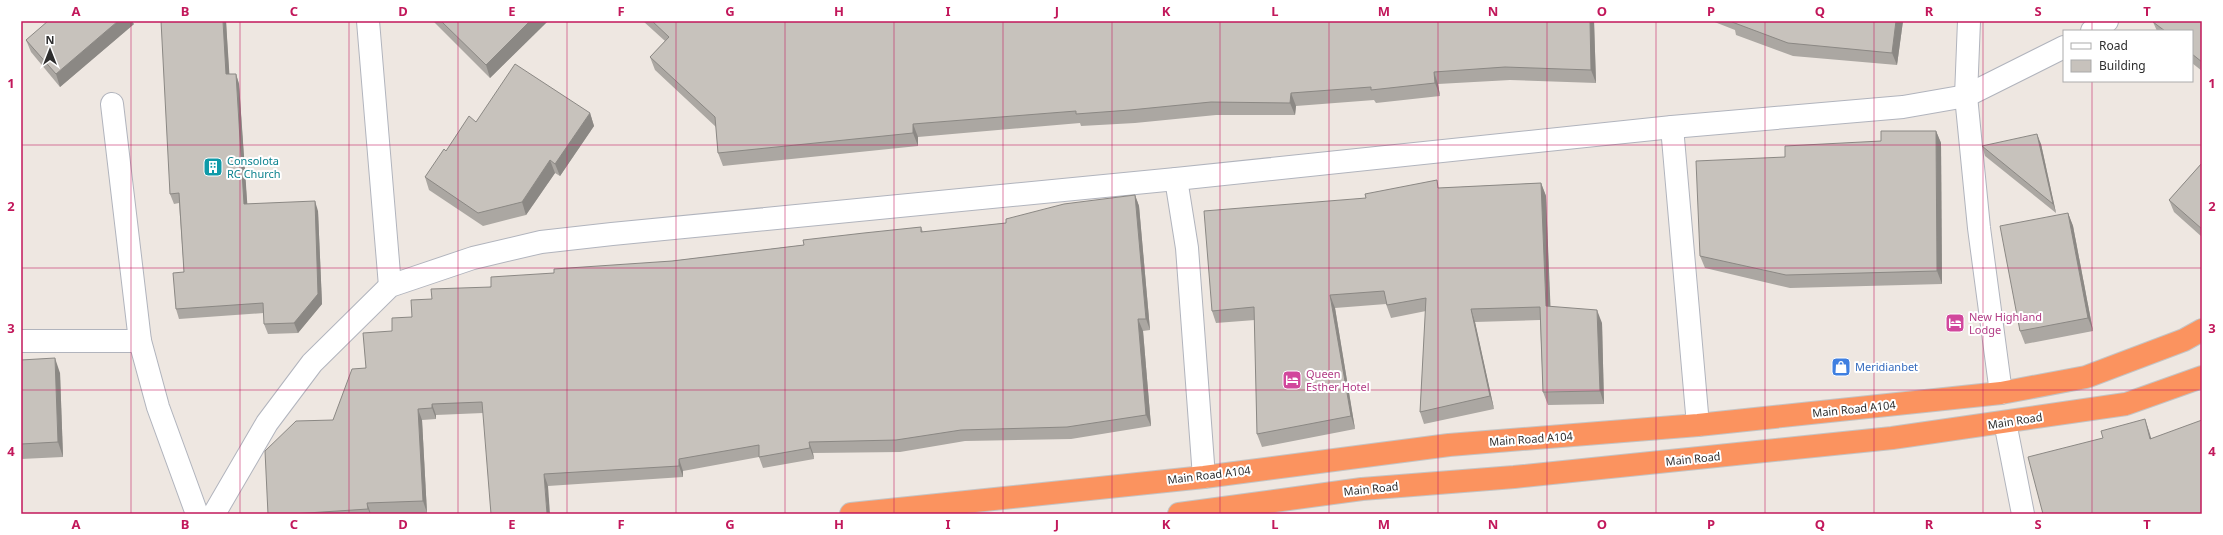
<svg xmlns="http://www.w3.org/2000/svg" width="2223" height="535" viewBox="0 0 2223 535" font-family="'Noto Sans',sans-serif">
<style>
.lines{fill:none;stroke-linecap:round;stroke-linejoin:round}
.minor-casing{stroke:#b1b4bd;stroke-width:24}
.highway-casing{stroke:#c4c4c4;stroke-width:24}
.minor{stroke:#fff;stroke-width:22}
.highway{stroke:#fb935f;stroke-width:22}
.wall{fill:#aba7a2}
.shaded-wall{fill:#8b8884}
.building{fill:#c7c2bc;stroke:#8b8884}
.grid{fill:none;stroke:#c2185b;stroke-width:1;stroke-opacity:0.55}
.labels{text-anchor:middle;stroke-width:4;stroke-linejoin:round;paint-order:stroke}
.culture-label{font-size:11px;fill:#0d838f;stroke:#fff;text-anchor:start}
.hotel-label{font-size:11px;fill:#b23c85;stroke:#fff;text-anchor:start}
.shop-label{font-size:11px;fill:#366cbe;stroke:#fff;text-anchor:start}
.street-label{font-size:11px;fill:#2e2e2e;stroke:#fff}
.neatline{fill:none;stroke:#c2185b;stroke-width:1.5}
.grid-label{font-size:13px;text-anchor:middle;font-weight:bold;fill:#c2185b}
</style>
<rect width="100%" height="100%" fill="#eee7e1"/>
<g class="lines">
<defs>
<g id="minor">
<polyline points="368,21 390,286"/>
<polyline points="1969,21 1966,96 1979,228 2001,393"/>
<polyline points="2092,31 2107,21"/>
<polyline points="112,104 140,341 158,407 197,514"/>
<polyline points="1672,127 1698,425"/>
<polyline points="1176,179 1187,248 1204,477"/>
<polyline points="21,341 140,341"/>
<polyline points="2005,422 2023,514"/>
<polyline points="214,514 267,423 312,363 390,286 473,258 541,242 612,234 1176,179 1672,127 1903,107 1966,96 2064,47"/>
</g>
<g id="highway">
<polyline points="851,514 1204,477 1449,445 1698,425 2001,393 2086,377 2184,340 2202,330"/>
<polyline points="1179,514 1362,489 1514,477 1892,438 2126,404 2202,377"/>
</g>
</defs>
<use href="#minor" class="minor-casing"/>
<use href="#highway" class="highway-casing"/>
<use href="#minor" class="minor"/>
<use href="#highway" class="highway"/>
</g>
<g class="wall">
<polygon points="226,21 229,74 236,74 239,84 247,204 318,211 322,304 298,333 268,334 264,324 264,313 179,319 176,309 184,272 179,203 174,204 170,194"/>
<polygon points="433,21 548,21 490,78"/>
<polygon points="643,21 1594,21 1596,83 1510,80 1438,84 1440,96 1376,103 1374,100 1296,106 1295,115 1216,115 1135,123 1081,126 1080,123 918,137 918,146 723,166 718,153 716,127 655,70 650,57 665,41"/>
<polygon points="1712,21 1903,21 1897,65 1793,56 1736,35 1735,30"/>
<polygon points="2202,21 2202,71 2192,63 2192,31 2157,31 2153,22"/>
<polygon points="134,24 60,87 31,52 26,40"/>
<polygon points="590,113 594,126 560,176 555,173 526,215 483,226 429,190 425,177 446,151 476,122"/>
<polygon points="1936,131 1941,143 1942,284 1790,288 1705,268 1700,256 1785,157 1881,141"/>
<polygon points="2041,144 2056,213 1985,156 1982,146"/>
<polygon points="2202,163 2202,237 2174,212 2169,200"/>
<polygon points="1541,183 1546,196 1550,307 1602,323 1604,404 1548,405 1543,392 1540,320 1475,322 1494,409 1424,424 1420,412 1426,311 1391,318 1386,304 1335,308 1355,429 1262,447 1257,434 1255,320 1216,323 1212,311 1366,198 1440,188"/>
<polygon points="1135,195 1139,206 1150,330 1143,331 1151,426 1071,439 965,441 900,452 813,453 814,459 763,468 759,457 683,471 683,477 548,486 483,413 436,415 436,419 422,420 427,513 393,514 268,514 333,420 366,368 392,331 412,317 432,299 554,273 672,261 804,245 921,227 923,232 1006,223"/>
<polygon points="2068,213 2073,226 2093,331 2025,344 2020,331"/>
<polygon points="21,360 60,373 63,457 21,459"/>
</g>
<g class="shaded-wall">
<polygon points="118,21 132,21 134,24 60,87 56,74"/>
<polygon points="223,21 226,21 230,84 226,74"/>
<polygon points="530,21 548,21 490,78 486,65"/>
<polygon points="1590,21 1594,21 1596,83 1591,70"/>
<polygon points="1896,21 1903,21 1897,65 1892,53"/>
<polygon points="1434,72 1438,84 1440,96 1435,83"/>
<polygon points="236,74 239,84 248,214 244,204"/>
<polygon points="1291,93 1296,106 1295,115 1290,103"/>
<polygon points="590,113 594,126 560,176 555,164"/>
<polygon points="913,124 918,137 918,146 913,133"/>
<polygon points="1936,131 1941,143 1942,284 1937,271"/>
<polygon points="2037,134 2041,144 2056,213 2053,204"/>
<polygon points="550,160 555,173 526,215 522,202"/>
<polygon points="1541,183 1546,196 1551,319 1546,306"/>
<polygon points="1135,195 1139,206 1150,330 1146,319"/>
<polygon points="315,201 318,211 322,304 298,333 294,323"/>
<polygon points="2068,213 2073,226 2093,331 2088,318"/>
<polygon points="1330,295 1335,308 1355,429 1351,416"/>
<polygon points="1471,309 1475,322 1494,409 1490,396"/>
<polygon points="1597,310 1602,323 1604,404 1600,391"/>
<polygon points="1138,319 1143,331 1151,426 1146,415"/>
<polygon points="55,358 60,373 63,457 58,442"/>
<polygon points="432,404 436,415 436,419 432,408"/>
<polygon points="418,409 422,420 427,513 423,501"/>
<polygon points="2145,419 2149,431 2155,451 2150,439"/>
<polygon points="809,442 813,453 814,459 810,448"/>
<polygon points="679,459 683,471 683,477 679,466"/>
<polygon points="544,474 548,486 550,514 547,514"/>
<polygon points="367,503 371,514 370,514 368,509"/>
</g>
<g class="building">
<polygon points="48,21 118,21 56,74 26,40"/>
<polygon points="161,21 223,21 226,74 236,74 244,204 315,201 318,294 294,323 264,324 263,303 176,309 173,273 184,272 179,193 170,194"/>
<polygon points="441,21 530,21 486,65"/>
<polygon points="652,21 1590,21 1591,70 1505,67 1434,72 1435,83 1371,90 1371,87 1291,93 1290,103 1211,102 1130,110 1076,114 1076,111 913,124 913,133 718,153 715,117 650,57 669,37"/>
<polygon points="1732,21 1896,21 1892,53 1788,43 1732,22"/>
<polygon points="2154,21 2202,21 2202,62 2192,54 2192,31 2165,31 2153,22"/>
<polygon points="515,64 590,113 555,164 550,160 522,202 478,213 425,177 444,149 446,151 469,116 476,122"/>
<polygon points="1881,131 1936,131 1937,271 1786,275 1700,256 1696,161 1785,157 1785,146 1881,141"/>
<polygon points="2037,134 2053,204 1982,146"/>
<polygon points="2202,163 2202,229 2169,200"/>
<polygon points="1437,180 1438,188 1541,183 1546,306 1597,310 1600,391 1543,392 1540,307 1471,309 1490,396 1420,412 1426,298 1387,305 1384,291 1330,295 1351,416 1257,434 1254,307 1212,311 1204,211 1366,198 1365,194"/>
<polygon points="1135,195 1146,319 1138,319 1146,415 1067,427 961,430 896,440 809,442 810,448 759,457 759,445 679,459 679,466 544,474 547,514 491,514 482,402 432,404 432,408 418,409 423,501 367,503 368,509 292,514 268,514 265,451 296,421 333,420 352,369 366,368 363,333 392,331 392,318 412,317 411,300 432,299 431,289 491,287 491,277 554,273 554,269 672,261 804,245 803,240 864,233 921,227 921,232 1006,223 1006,219 1064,204"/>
<polygon points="2068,213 2088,318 2020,331 2000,226"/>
<polygon points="55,358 58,442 21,444 21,360"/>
<polygon points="2145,419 2150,439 2202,420 2202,514 2043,514 2028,457 2103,438 2101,431"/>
</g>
<path class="grid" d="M131 21V514M240 21V514M349 21V514M458 21V514M567 21V514M676 21V514M785 21V514M894 21V514M1003 21V514M1112 21V514M1220 21V514M1329 21V514M1438 21V514M1547 21V514M1656 21V514M1765 21V514M1874 21V514M1983 21V514M2092 21V31M2092 81V514M21 145H2202M21 268H2202M21 390H2202"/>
<defs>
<symbol id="building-square" viewBox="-11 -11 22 22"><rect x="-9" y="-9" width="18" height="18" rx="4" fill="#0f9aa8" stroke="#fff"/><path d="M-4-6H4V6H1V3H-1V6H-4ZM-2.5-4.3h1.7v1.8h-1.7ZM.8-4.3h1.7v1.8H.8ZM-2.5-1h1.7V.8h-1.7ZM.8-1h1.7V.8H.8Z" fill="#fff"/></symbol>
<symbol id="hotel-square" viewBox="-11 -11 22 22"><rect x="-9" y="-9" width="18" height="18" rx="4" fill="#d1479c" stroke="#fff"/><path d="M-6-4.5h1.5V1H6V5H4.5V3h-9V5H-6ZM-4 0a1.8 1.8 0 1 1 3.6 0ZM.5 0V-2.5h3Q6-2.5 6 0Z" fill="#fff"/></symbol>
<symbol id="shop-square" viewBox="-11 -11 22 22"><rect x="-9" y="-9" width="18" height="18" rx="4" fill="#3f7fe0" stroke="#fff"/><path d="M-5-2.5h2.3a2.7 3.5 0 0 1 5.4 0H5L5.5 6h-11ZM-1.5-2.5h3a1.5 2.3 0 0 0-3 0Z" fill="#fff"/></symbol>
</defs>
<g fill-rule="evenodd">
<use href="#building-square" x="202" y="156" width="22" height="22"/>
<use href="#hotel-square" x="1944" y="312" width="22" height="22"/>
<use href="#shop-square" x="1830" y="356" width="22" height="22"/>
<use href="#hotel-square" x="1281" y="369" width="22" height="22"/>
</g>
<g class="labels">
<g class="culture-label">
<text x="227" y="165">Consolota<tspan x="227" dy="13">RC Church</tspan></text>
</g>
<g class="hotel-label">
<text x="1969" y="321">New Highland<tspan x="1969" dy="13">Lodge</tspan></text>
<text x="1306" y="378">Queen<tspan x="1306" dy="13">Esther Hotel</tspan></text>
</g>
<g class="shop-label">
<text x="1855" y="371">Meridianbet</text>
</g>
<g class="street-label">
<text transform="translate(1854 409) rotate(-6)" y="4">Main Road A104</text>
<text transform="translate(2015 421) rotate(-9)" y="4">Main Road</text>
<text transform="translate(1531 439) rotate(-4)" y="4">Main Road A104</text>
<text transform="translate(1693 459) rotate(-6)" y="4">Main Road</text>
<text transform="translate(1209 475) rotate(-7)" y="4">Main Road A104</text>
<text transform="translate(1371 489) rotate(-6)" y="4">Main Road</text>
</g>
</g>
<rect width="2223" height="535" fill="none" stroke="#ffffff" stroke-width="44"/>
<rect x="2063" y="30" width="130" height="52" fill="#ffffff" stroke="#ababab"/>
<rect x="2071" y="43" width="20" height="6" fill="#ffffff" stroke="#ababab"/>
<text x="2099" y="50" font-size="12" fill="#2e2e2e">Road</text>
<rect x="2071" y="60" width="20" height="12" fill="#c7c2bc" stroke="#ababab"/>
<text x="2099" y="70" font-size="12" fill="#2e2e2e">Building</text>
<g transform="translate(50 50)" stroke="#ffffff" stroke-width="3" paint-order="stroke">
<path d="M0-3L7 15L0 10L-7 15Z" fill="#2e2e2e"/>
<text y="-6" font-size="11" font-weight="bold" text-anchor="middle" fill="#2e2e2e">N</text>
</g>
<rect x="22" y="22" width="2179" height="491" class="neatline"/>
<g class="grid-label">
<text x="76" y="16">A</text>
<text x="185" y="16">B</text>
<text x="294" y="16">C</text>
<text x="403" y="16">D</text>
<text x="512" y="16">E</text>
<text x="621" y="16">F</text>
<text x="730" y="16">G</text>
<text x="839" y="16">H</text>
<text x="948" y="16">I</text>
<text x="1057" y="16">J</text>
<text x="1166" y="16">K</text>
<text x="1275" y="16">L</text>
<text x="1384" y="16">M</text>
<text x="1493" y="16">N</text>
<text x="1602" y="16">O</text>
<text x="1711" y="16">P</text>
<text x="1820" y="16">Q</text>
<text x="1929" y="16">R</text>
<text x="2038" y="16">S</text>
<text x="2147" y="16">T</text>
<text x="11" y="88">1</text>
<text x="2212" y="88">1</text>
<text x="11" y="211">2</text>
<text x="2212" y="211">2</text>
<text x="11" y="333">3</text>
<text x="2212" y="333">3</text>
<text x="11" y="456">4</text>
<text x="2212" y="456">4</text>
<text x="76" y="529">A</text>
<text x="185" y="529">B</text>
<text x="294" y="529">C</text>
<text x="403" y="529">D</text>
<text x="512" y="529">E</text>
<text x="621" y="529">F</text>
<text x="730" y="529">G</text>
<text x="839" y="529">H</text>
<text x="948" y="529">I</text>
<text x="1057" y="529">J</text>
<text x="1166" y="529">K</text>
<text x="1275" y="529">L</text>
<text x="1384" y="529">M</text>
<text x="1493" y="529">N</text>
<text x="1602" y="529">O</text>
<text x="1711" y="529">P</text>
<text x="1820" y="529">Q</text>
<text x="1929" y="529">R</text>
<text x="2038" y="529">S</text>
<text x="2147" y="529">T</text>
</g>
</svg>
